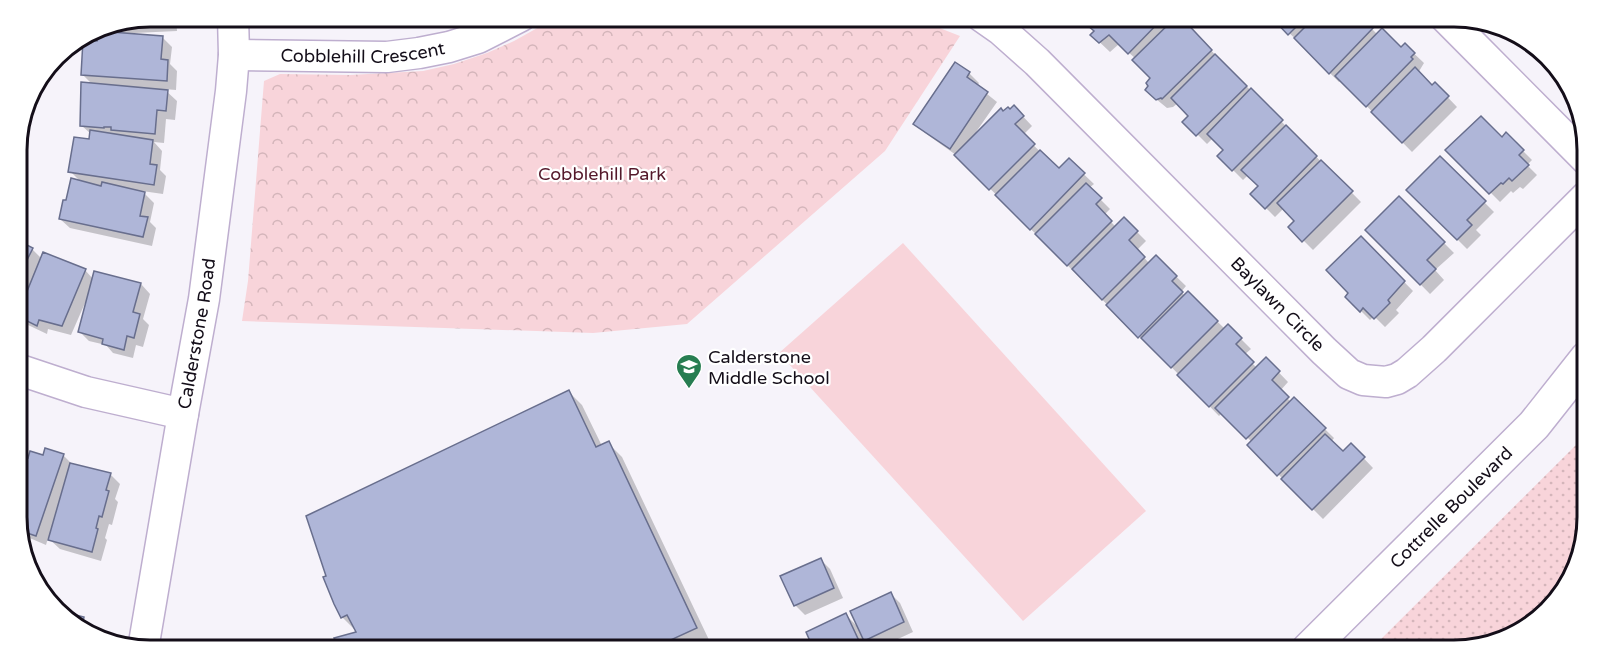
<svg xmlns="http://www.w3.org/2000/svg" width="1604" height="667" viewBox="0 0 1604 667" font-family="'Varela Round',sans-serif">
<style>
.grass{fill:url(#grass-dots)}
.park{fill:url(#park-crowns)}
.pitch{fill:#f8d4da}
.shadow{fill:#0003}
.building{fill:#afb6d8;stroke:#686e8d;stroke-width:1.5}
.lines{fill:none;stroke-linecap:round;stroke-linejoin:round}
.minor-casing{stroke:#beaecf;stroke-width:33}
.major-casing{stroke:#beaecf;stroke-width:36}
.minor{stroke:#fff;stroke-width:30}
.major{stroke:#fff;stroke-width:33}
.labels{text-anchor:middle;stroke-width:4.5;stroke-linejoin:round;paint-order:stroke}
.street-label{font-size:18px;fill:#140e19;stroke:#fff}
.park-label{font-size:18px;fill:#54182a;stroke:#fff}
.poi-label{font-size:18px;fill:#140e19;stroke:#fff;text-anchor:start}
.rim{fill:none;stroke:#140e19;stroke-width:3}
</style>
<defs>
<pattern id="grass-dots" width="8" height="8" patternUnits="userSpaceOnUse" patternTransform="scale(1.5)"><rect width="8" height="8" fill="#f8d4da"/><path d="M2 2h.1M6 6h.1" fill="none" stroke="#d4b5ba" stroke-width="1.8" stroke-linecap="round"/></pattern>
<pattern id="park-crowns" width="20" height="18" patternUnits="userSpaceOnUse" patternTransform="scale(1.5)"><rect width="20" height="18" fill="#f8d4da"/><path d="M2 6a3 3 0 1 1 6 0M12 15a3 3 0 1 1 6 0" fill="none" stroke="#d4b5ba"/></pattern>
</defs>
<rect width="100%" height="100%" fill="#f6f3fa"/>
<polygon class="grass" points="1587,434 1587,518 1577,568 1535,623 1463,650 1370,650"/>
<polygon class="park" points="843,16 914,22 937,27 960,36 885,151 687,324 593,333 242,321 248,281 264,81 280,74 350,75 423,71 454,64 487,53 514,41 557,17"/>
<polygon class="pitch" points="903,243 1146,511 1023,621 779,353"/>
<g class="shadow">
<polygon points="150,16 176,16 177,31 135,33 135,35 162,37 172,47 170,64 177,71 176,90 164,89 177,101 175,120 166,119 164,143 154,142 162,151 160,170 166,176 163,194 142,191 154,203 150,222 156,228 152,246 70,228 60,219 67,202 80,181 70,171 90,141 91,134 81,125 93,85 82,74 98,42 99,35 93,35 90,32 99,27"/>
<polygon points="1090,16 1177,16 1361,202 1313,250 1290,227 1296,221 1284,208 1275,217 1252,194 1260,186 1248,175 1243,180 1219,156 1225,150 1213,138 1207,144 1185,122 1191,116 1178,103 1173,107 1167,108 1156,99 1152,78 1136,59 1119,44 1110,52 1092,35 1095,31 1094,20"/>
<polygon points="1272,16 1367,16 1364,21 1378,35 1401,49 1405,45 1424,63 1418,73 1432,87 1435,84 1457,107 1412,152 1341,80 1339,82"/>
<polygon points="956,64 969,73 979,83 977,86 997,102 976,132 1014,107 1032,126 1023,135 1059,170 1069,160 1094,184 1089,188 1110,209 1104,215 1116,227 1124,219 1146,241 1137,250 1149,263 1156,257 1186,286 1181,292 1185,296 1188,293 1225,329 1228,326 1251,349 1244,355 1257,368 1266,359 1288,382 1280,391 1291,402 1294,399 1334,438 1331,442 1343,453 1351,445 1373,468 1323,519 1249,445 1252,442 1222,413 1219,416 1150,345 1149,346 956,155 925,133 915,124"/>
<polygon points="1506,134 1532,160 1527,165 1537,175 1523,189 1520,187 1513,193 1511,191 1500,202 1448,150 1502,139"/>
<polygon points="1440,158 1494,212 1476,230 1481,235 1467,249 1408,190"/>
<polygon points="1399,198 1454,253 1435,270 1444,280 1430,294 1367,230"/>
<polygon points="1361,238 1413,291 1396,310 1399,313 1385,327 1374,316 1370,320 1347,297 1350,293"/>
<polygon points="17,241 32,249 42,259 85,270 93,279 141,284 150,294 143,319 149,325 143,347 136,345 133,358 113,353 106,345 89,341 79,331 87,303 85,303 71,335 48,329 47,334 28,325 18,315 26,296 24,295 17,309"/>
<polygon points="569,392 582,405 602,446 608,443 622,457 710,642 692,650 342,650 336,639 358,633 342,617"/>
<polygon points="17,447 29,459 44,457 46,450 64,456 73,465 110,474 120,484 115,499 118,502 112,525 109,524 105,538 107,540 101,561 60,549 48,538 46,545 18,533"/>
<polygon points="820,559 830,569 843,598 805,615 795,605"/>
<polygon points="891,594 900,603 913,632 874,650 862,637 867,650 816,650 808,633 846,615 859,628"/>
<polygon points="64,613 83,619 93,628 91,634"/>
</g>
<g class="building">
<polygon points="150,16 168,16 168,22 106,25"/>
<polygon points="1095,16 1165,16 1128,54 1109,35 1099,43 1090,35 1094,31 1087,25"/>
<polygon points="1177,16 1180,16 1212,50 1162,99 1161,98 1156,100 1145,90 1148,86 1146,83 1150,78 1132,60"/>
<polygon points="1270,16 1307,16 1288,35"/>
<polygon points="1316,16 1361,16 1373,28 1329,74 1294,38"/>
<polygon points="1382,28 1401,47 1405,43 1415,53 1411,57 1413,59 1366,107 1335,76"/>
<polygon points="98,31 163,36 161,59 168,60 167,81 81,75 83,40 97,41"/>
<polygon points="1215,54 1247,86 1196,136 1182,122 1188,116 1171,98"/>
<polygon points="955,62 970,72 967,77 988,92 950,149 913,124"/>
<polygon points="1415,67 1432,85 1435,82 1449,96 1402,143 1371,112"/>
<polygon points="81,82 168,90 166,111 157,110 155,134 111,130 111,127 104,127 104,128 80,126"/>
<polygon points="1251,88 1283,120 1232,171 1217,156 1223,150 1207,134"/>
<polygon points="1014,105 1024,116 1015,124 1035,144 989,190 954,155 1001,108 1003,111 1008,107 1010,109"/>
<polygon points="1481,116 1502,137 1506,132 1524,150 1519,155 1529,165 1512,181 1509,178 1503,184 1501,183 1489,194 1445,150"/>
<polygon points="1286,125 1317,156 1265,209 1250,194 1258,186 1241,170"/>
<polygon points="90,130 153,140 150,164 157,165 154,185 68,172 74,137 89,139"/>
<polygon points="1040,150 1059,168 1069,158 1085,173 1030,230 995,195"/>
<polygon points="1440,156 1486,201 1467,220 1472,225 1457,240 1406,190"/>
<polygon points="1321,160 1353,191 1302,242 1288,227 1294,221 1277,203"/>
<polygon points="71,178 101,186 102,182 145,192 140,216 148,217 143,237 59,219 63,200 66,200"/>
<polygon points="1086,183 1102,198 1096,204 1112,221 1067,266 1035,234"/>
<polygon points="1399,196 1445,242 1427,260 1436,269 1420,285 1365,230"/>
<polygon points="1124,217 1138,231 1129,240 1145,257 1102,300 1072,269"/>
<polygon points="1361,236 1405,281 1388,300 1390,303 1374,319 1363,308 1360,312 1345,297 1348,293 1326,270"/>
<polygon points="17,240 33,248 17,280"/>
<polygon points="43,252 86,269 62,326 39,320 37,326 17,316"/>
<polygon points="1156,255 1177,276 1172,281 1183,292 1138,338 1106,305"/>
<polygon points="94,271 141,283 133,312 140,314 134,338 127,336 124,350 102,344 103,339 78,332"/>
<polygon points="1188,291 1218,321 1171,368 1141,338"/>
<polygon points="1228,324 1242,338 1236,344 1254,362 1209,407 1177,375"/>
<polygon points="1266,357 1280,371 1272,380 1289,397 1246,439 1215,408"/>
<polygon points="569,390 596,447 609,441 697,628 649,650 363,650 361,647 357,650 340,650 334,638 356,632 347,615 341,618 334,604 323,577 326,576 306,516"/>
<polygon points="1294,397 1326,428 1277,476 1247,445"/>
<polygon points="1325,434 1343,451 1351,443 1365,457 1312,510 1281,479"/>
<polygon points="45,448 64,454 36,536 18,530 18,455 28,458 30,451 43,455"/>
<polygon points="70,463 111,473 106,490 109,491 102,517 99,516 96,528 98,529 92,552 48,540"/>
<polygon points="821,558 834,588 794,606 780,576"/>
<polygon points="891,592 904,622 864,641 850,611"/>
<polygon points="60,611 84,617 82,627"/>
<polygon points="846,613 860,643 845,650 814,650 806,632"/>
</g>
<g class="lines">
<defs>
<g id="minor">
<path id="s1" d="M981 16 1001 30 1037 62 1324 351 1349 374 1363 380 1386 382 1397 379 1407 373 1434 349 1587 196"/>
<polyline points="1444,16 1586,159"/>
<path id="s2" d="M234 55 387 57 419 53 449 47 478 38 521 16"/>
<polyline points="17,369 86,392 183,414"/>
<path id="s3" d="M143 649 183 414 204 299 231 91 234 55 233 16"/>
</g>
<g id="major">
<path id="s4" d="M1308 650 1534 425 1587 358"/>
</g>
</defs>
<use href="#minor" class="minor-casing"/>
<use href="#major" class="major-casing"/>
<use href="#minor" class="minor"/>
<use href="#major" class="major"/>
</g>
<defs>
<symbol id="school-pin" viewBox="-11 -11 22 30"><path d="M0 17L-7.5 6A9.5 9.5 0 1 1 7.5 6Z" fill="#277d51" stroke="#fff"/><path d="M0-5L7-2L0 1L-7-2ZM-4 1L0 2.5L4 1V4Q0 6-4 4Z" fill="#fff"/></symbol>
</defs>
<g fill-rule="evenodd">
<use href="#school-pin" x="674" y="352" width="30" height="40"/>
</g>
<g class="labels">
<g class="street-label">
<text dy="6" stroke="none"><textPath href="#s2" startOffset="129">Cobblehill Crescent</textPath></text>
<text dy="6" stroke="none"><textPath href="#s1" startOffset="414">Baylawn Circle</textPath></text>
<text dy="6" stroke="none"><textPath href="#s3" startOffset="320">Calderstone Road</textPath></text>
<text dy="6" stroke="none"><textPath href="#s4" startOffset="202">Cottrelle Boulevard</textPath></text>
</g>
<g class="park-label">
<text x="602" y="180">Cobblehill Park</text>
</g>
<g class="poi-label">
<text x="708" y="363">Calderstone<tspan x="708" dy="21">Middle School</tspan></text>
</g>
</g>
<path d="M0 0H1604V667H0ZM150 27H1454A123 123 0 0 1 1577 150V517A123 123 0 0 1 1454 640H150A123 123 0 0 1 27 517V150A123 123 0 0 1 150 27Z" fill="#fff" fill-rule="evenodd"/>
<path class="rim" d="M150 27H1454A123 123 0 0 1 1577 150V517A123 123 0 0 1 1454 640H150A123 123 0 0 1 27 517V150A123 123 0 0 1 150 27Z"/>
</svg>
